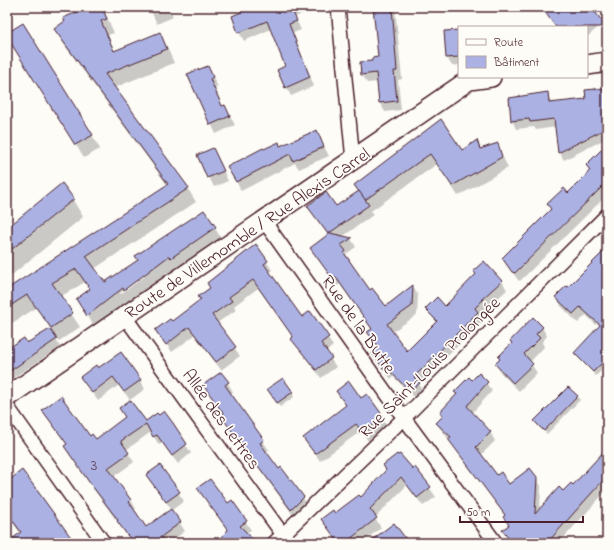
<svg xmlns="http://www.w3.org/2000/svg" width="614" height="550" viewBox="0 0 614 550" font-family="'Indie Flower',sans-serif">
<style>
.shadow{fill:#0003;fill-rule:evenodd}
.building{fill:#abb2e3;stroke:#4a1f2b}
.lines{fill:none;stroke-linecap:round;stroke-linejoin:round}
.street-casing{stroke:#4a1f2b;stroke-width:16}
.secondary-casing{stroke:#4a1f2b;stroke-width:22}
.street{stroke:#fdfcf7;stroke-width:13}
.secondary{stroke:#fdfcf7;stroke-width:19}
.labels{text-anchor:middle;stroke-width:3.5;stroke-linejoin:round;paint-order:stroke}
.number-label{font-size:16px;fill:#624459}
.street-label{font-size:18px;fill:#4a1f2b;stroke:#fdfcf7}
</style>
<rect width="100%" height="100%" fill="#fdfcf7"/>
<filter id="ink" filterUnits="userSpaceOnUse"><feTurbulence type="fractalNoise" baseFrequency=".025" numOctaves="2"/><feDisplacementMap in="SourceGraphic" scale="8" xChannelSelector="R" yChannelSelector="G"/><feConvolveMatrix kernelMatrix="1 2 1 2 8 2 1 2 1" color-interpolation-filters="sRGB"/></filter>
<g filter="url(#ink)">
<g class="shadow">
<path d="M91 7H101L107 17 114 33 108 35 115 52 159 33 167 47 174 63 114 88 188 189 196 202 94 269 105 284 204 211 223 241 96 329 85 313 90 290 85 282 60 297 80 327 59 341 56 337H55L60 347 7 382V352L27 344 51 329 36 308 9 325 7 321V291L168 186 63 43 55 29ZM146 274V275L121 294 120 293Z"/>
<polygon points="149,7 169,7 173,17 157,24"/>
<polygon points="256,7 309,7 310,10 295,17 301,30 293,33 314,86 291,96 286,87 287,67 271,29 244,41 239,32"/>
<polygon points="374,7 395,7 402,79 398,80 401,110 385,112 380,103 378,82 367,83 362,74 373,62 379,58"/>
<polygon points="541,7 590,7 602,24 587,37 587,27 557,27"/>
<polygon points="7,34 92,135 100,149 84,158"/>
<polygon points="459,39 459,65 452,66 447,58"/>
<polygon points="208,67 218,87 215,88 223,107 225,106 235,125 216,134 188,75"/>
<polygon points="594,88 607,88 607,138 564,160 559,152 556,127 536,130 534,127 516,129 512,120 547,94 552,104 587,100"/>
<polygon points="441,120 462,151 476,141 481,149 497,144 508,168 458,196 437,164 371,211 373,215 342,237 351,239 356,247 346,254 350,260 348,262 370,291 385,307 413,287 418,295 417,315 392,332 407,352 437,323 426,309 445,307 477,276 474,271 502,281 507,290 487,308 487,309 480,317 483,321 419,384 424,392 416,400 394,377 391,379 378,362 373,353 379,348 369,332 373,330 340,284 337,286 311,248 328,235 308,206 336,207 359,191"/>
<polygon points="316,131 329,156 299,169 295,163 241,191 229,167 264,151 280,147"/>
<polygon points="607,145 607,195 520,281 518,280 508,266 590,171 587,165"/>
<polygon points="198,156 218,159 228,181 214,187"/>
<polygon points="73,200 83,217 7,279 7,229"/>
<polygon points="256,246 272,270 269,273 302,318 310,312 333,346 326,352 336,367 321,378 298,347 294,338 258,288 234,306 236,310 217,323 240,356 221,370 195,335 172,352 156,330 171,323 201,301 199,297 211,288"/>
<polygon points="607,249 607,314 596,325 586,315 578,323 561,306 556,297 568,288"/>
<polygon points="607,322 607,365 596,376 575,353"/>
<polygon points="542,327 547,336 542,342 544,347 530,362 537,373 519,391 501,373 496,364"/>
<polygon points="98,369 140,380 145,389 130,400 119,385 98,401 82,377"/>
<polygon points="479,374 492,391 472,413 490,432 495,441 481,455 497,477 509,485 536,477 541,486 540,510 573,487 607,450 607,490 559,543 512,543 503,530 509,526 504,517 506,516 437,424"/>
<polygon points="228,383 233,392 230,394 269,450 265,452 303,498 308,507 296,519 230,428 224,419 226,418 204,385"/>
<polygon points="292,392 294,397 280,407 271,394"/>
<polygon points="577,396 580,400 547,434 538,426 535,421"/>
<polygon points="361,399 380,413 385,422 385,426 369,442 361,431 320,461 304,438 347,406"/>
<polygon points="43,411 96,440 146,422 164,412 191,453 178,464 162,443 159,445 151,432 126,450 134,462 113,477 131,500 136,509 133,510 146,528 171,510 185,531 169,543 133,543 95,491 70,455 67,445"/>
<polygon points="159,466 184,501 172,510 152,483"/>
<polygon points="7,470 13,478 74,543 28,543 7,515"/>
<polygon points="413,471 419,473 436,497 423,506 407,485 375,518 381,528 361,543 339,543 335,514"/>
<polygon points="199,489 227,504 232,501 251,530 246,533 255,543 216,543 228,531"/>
</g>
<g class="building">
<polygon points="89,7 102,7 107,19 101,21 114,51 160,32 167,49 105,74 189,188 86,256 105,282 138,260 135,256 204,210 216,227 171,258 169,256 124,290 123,288 87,316 76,299 90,289 76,269 52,283 73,313 51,328 27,295 7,308 7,289 168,184 54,29 65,21 63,18"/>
<polygon points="253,7 299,7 292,10 297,21 289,24 310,77 285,88 277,70 285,66 267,21 238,33 232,16"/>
<polygon points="373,7 392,7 397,71 394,71 397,101 379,103 376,73 361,75 360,62 372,61 372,58 378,57"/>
<polygon points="541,7 591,7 607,27 556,27"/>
<polygon points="23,23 93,135 75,145 7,37 7,33"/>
<polygon points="459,30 459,57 446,58 444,31"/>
<polygon points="208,66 213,77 210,79 222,106 225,105 230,116 210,125 187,74"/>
<polygon points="607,88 607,128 558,153 554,119 530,122 529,119 511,121 509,98 548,92 549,103 586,99 585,90"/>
<polygon points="441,119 462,150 477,140 480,149 498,143 502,157 452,186 430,154 365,200 354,185"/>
<polygon points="317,130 324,147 293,161 290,154 236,182 227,167 263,148 264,149 279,142 280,146"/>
<polygon points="607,144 607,182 515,273 512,272 502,258 551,209 547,204 564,188 568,193 586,175 590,170 586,165"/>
<polygon points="213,148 224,171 207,178 197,155"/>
<polygon points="62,183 74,199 7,253 7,228"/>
<polygon points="359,191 369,205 328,234 307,206 326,192 336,206"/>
<polygon points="330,233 352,238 341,245 346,251 344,253 370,290 372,288 386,306 413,285 412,306 387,324 407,351 437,321 425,309 437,297 445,306 476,274 473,271 484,261 502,281 482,299 483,300 475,308 478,312 414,377 420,383 410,392 388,369 385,371 372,353 379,347 367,332 372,329 335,276 332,278 310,248"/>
<polygon points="256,244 268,261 264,264 302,317 310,311 329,337 321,343 332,358 316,370 291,339 293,337 253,280 229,297 232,301 212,315 236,347 216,362 189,327 166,345 155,330 170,319 172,321 201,299 197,297 210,288 207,283"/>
<polygon points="607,248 607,358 593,372 574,353 600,325 580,307 573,314 555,297 566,286 568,287"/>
<polygon points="533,317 543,327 536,334 540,338 524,354 533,364 513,383 495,364 500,359 498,357 512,343 510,341"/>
<polygon points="50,329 57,339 7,373 7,349 24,338 27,343"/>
<polygon points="121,352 141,380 124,392 113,377 92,393 80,377 96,365 98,368"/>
<polygon points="221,372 229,382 225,385 264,440 260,443 279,469 281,467 304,497 291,510 223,419 226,417 203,385"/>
<polygon points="479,373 488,382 467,406 491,432 476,447 497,475 501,472 509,484 530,468 537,477 535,514 559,487 563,491 571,483 573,485 607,448 607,476 547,543 512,543 502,530 509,525 503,517 505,515 448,439 451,437 436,423 443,416 440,412 457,394 454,392 469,377 472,380"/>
<polygon points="283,378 293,392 277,403 267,389"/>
<polygon points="349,381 361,398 367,394 381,413 380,418 364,434 356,424 315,454 303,438 346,405 336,391"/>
<polygon points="568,387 578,396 544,431 534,421"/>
<polygon points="61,396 90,436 92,434 96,439 125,417 119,408 130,400 146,421 157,413 159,415 164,411 173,423 187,444 172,456 157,435 153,437 146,424 121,441 129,453 108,468 131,500 129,502 146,527 171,509 181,522 161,537 165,543 133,543 117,521 118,520 89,482 64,446 67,444 42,410"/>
<polygon points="397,454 398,455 400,454 413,469 415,467 431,487 417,498 401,477 370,509 377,518 345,543 339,543 321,519 333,510 335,513 359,495 361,497 386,470 383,465"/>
<polygon points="160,465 180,492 166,502 146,475"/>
<polygon points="22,470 31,482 75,543 7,543 21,532 7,513 7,482"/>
<polygon points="210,479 228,503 232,500 247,521 240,526 257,543 215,543 228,530 197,488"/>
<polygon points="394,523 409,543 368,543"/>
</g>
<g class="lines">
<defs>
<g id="street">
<polyline points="338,7 353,160"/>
<polyline points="264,221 404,418 496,543"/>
<polyline points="125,317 289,543"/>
<polyline points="7,406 104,543"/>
<polyline points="274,543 404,418 607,215"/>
</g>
<g id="secondary">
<polyline points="587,65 607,62"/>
<polyline points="7,397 469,80 491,77"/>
</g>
</defs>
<use href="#street" class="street-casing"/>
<use href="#secondary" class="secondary-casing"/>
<use href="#street" class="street"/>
<use href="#secondary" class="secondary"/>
</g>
</g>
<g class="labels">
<g class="number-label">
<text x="94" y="470">3</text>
</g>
<g class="street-label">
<text transform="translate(247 233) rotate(-34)" y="6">Route de Villemomble / Rue Alexis Carrel</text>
<text transform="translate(359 324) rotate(55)" y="6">Rue de la Butte</text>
<text transform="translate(429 367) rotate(-45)" y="6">Rue Saint-Louis Prolongée</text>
<text transform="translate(222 419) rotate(54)" y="6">Allée des Lettres</text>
</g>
</g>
<rect width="614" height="550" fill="none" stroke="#fdfcf7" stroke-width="24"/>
<rect x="12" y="12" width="590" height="526" fill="none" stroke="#4a1f2b" stroke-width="1.5" filter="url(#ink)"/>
<rect x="458" y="26" width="130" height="52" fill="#fdfcf7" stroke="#b5a4a5"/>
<rect x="466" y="39" width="20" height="6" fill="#fdfcf7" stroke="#b5a4a5"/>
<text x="494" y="46" font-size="12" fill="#4a1f2b">Route</text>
<rect x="466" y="56" width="20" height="12" fill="#abb2e3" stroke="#b5a4a5"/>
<text x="494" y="66" font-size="12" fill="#4a1f2b">Bâtiment</text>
<path d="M460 516v6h123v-6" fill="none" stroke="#4a1f2b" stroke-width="2"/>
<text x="466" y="516" font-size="12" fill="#4a1f2b" stroke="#fdfcf7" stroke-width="3" paint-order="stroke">50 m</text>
</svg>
